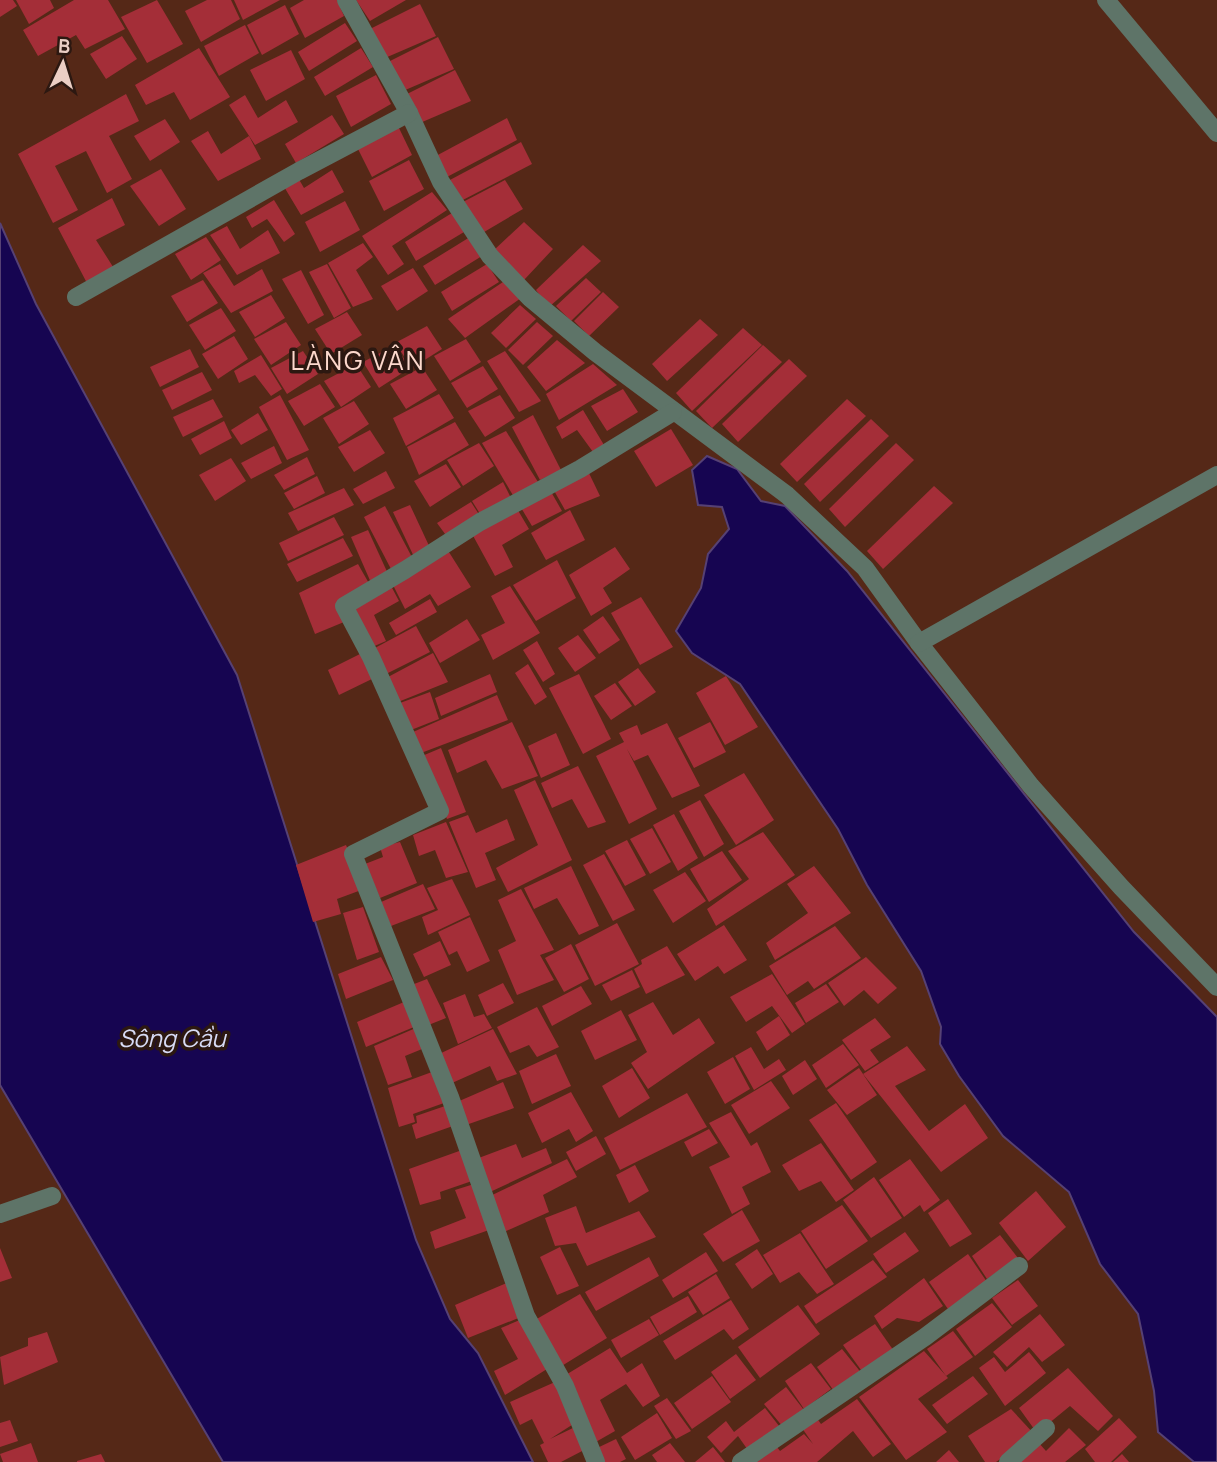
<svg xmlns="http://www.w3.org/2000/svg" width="1217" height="1462" viewBox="0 0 1217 1462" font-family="Manrope,sans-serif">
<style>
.water{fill:#160551;stroke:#564174;stroke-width:2}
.building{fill:#a42e38}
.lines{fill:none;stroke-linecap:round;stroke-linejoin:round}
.minor{stroke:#5e7468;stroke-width:18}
.labels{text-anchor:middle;stroke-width:7;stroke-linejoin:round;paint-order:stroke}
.water-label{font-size:24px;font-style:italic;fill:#d7dbf5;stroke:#2c1811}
.quarter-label{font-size:26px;letter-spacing:2px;fill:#fcd8cc;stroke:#2c1811}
</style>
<rect width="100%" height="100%" fill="#552817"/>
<g class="water">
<polygon points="0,223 36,304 237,675 416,1240 450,1319 478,1353 533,1462 223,1462 0,1085"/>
<polygon points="707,456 737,469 761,501 785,506 847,571 1134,932 1217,1017 1217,1462 1194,1462 1158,1432 1154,1391 1138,1314 1100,1264 1069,1192 1003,1136 959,1076 940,1044 941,1027 921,971 867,885 838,829 740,684 692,653 676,631 701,588 708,554 729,529 722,507 698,505 692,470"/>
</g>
<g class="building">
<polygon points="0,0 13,0 17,6 0,17"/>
<polygon points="16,0 50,0 54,8 29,24"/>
<polygon points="74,0 108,0 125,29 85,49 76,35 38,56 23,30"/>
<polygon points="157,0 183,44 147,63 121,17"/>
<polygon points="207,0 231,0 240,19 201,42 185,11"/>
<polygon points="234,0 280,0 243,20"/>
<polygon points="304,0 337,0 344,16 305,38 290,8"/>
<polygon points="356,0 406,0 370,21"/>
<polygon points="420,4 436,36 385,58 370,29"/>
<polygon points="285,5 299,34 262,55 247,25"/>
<polygon points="345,23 357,41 309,71 298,52"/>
<polygon points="245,25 259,53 219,76 204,46"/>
<polygon points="122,36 137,59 106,79 90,54"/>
<polygon points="438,37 454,69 403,91 388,62"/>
<polygon points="199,48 230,97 190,120 174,92 146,105 135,85"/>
<polygon points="361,48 373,67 325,96 314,77"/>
<polygon points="291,50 305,79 266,101 250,70"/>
<polygon points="455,70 471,101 420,123 405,95"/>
<polygon points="376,75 391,104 351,127 336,96"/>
<polygon points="126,94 139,121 109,136 132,179 107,193 86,151 55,166 78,210 53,223 18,154"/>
<polygon points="245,95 258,118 286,100 298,122 255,145 229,105"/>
<polygon points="332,115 344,134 296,163 285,144"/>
<polygon points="507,118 517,140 445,178 434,157"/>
<polygon points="165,119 180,142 150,161 134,136"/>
<polygon points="398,126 412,155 372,177 357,147"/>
<polygon points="208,131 221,154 249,136 261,159 218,181 191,141"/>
<polygon points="521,142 532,164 459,202 448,181"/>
<polygon points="409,160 424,189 384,211 369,181"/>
<polygon points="161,169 186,209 159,226 130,186"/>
<polygon points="332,170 344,192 301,215 283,185 297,176 304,188"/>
<polygon points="505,180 523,209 479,235 461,203"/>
<polygon points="432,192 447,210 392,246 404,264 388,275 362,236"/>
<polygon points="112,198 125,225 96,240 115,270 88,285 58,228"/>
<polygon points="274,200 295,234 284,242 267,219 252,228 246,217"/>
<polygon points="345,201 360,230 320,252 305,222"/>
<polygon points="452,213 464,232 416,261 405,242"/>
<polygon points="524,222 553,249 524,280 493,251"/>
<polygon points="227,226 240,249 268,230 280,253 237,275 210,235"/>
<polygon points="206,237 221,260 191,280 175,254"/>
<polygon points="470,237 482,256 435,285 423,266"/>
<polygon points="363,243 373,257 356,270 373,299 353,307 328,263"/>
<polygon points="583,245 601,261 549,307 536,290"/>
<polygon points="220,264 234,286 262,269 273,291 231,313 203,273"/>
<polygon points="327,264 351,308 334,318 309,272"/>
<polygon points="487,264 499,282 452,311 441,292"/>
<polygon points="413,268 428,291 397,311 381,286"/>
<polygon points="301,270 324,315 308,324 282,279"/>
<polygon points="586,278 601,292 571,321 556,306"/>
<polygon points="203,280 218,303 187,322 171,296"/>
<polygon points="503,282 521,298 465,338 448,319"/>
<polygon points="603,292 619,307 589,336 574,321"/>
<polygon points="271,295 285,318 255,337 239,312"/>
<polygon points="520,305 536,319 506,348 491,333"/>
<polygon points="221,308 236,331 205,350 189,325"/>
<polygon points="347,312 362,335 331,354 315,329"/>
<polygon points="700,319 718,335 667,381 652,364"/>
<polygon points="286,322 301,345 271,365 254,339"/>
<polygon points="537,322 553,336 523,365 508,350"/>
<polygon points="427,326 442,349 412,368 395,343"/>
<polygon points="743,328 762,345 692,411 676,393"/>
<polygon points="234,336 248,359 218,379 202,354"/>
<polygon points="466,339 481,362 450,381 434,356"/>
<polygon points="557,340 585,363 546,391 527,367"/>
<polygon points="395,345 410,368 379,388 363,362"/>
<polygon points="763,345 782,362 712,428 696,411"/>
<polygon points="190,349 199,367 160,387 150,367"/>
<polygon points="303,351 318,374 287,394 271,368"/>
<polygon points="505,351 541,401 519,412 487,361"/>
<polygon points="261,355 282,389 271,396 255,375 239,383 234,371"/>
<polygon points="789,359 807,376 738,442 722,424"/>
<polygon points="356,364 371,387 341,407 324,381"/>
<polygon points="593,364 617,385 559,420 546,394"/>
<polygon points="483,366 498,389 467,408 451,383"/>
<polygon points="422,367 437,390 406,409 390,384"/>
<polygon points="202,372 212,390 172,410 162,390"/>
<polygon points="320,384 335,407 304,426 288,401"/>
<polygon points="623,389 638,412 607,431 591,406"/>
<polygon points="439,394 454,418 406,446 393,418"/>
<polygon points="280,395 309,450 287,460 259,407"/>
<polygon points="500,395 515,418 485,437 468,411"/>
<polygon points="213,399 223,417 183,437 173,417"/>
<polygon points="847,399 866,416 797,482 780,464"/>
<polygon points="354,401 369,424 339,444 323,418"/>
<polygon points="583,410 604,445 593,452 577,430 562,439 556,427"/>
<polygon points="258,413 268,430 241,445 231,430"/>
<polygon points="533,415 561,470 540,480 512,427"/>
<polygon points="871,419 889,436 820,502 804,484"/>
<polygon points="224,421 232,438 200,455 191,439"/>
<polygon points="455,422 469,445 419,475 407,447"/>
<polygon points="671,429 693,465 656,487 634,451"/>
<polygon points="370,430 385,453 354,472 338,447"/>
<polygon points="506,431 538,482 514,497 482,443"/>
<polygon points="479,443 494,466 463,486 447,460"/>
<polygon points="896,443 914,460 845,527 829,509"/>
<polygon points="274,446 282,463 251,479 241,463"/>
<polygon points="307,457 315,474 284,490 274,475"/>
<polygon points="231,458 246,481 215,501 199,475"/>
<polygon points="446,464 461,487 430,507 414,481"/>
<polygon points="587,469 600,496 565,510 552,487"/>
<polygon points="386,471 395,488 363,504 353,489"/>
<polygon points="317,476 325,493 294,509 284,493"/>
<polygon points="503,482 511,498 482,517 472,501"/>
<polygon points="934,486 953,503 883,569 867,551"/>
<polygon points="344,488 354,505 298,531 288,513"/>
<polygon points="550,490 562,511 532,526 520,506"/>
<polygon points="471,502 480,516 448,538 437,523"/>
<polygon points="410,505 431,550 415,559 393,512"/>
<polygon points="385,506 414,561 392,571 364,517"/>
<polygon points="516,507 529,529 502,545 513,567 495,576 471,532"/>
<polygon points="570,510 585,540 546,560 531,533"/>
<polygon points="334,517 344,535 288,561 279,543"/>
<polygon points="368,530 389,576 372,585 351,537"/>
<polygon points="343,538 353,556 297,582 287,564"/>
<polygon points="615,547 630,569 603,588 612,603 591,616 569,575"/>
<polygon points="447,549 471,587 438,606 430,594 405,609 392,583"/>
<polygon points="557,560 576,598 536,621 513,585"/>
<polygon points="358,564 371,587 344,622 315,634 299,593"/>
<polygon points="390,584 399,601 374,615 386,641 370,648 348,607"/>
<polygon points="510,586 540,633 493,660 481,635 505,623 491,596"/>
<polygon points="641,597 673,647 640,665 611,613"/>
<polygon points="430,599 437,612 396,635 389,623"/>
<polygon points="603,616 620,640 599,654 583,630"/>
<polygon points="467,619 480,640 440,663 429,643"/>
<polygon points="416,626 430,652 386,674 373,649"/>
<polygon points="578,635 596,658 575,672 558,648"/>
<polygon points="537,641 555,674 543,682 523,650"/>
<polygon points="362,653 374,678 339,695 328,670"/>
<polygon points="433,653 448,682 398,702 388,677"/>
<polygon points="528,664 547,697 535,705 515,673"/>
<polygon points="638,668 656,692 635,706 618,682"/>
<polygon points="490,674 497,692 441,716 435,698"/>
<polygon points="579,674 611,739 583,754 549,688"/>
<polygon points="726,676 758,727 725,745 696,693"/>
<polygon points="615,683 632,706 611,720 594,696"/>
<polygon points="430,692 439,719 411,730 400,703"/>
<polygon points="497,695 508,720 421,753 413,732"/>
<polygon points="512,722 538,776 502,789 486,760 457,773 448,750"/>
<polygon points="710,722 726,752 694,768 678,738"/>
<polygon points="667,723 700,786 672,798 648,755 634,761 627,749 657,809 629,824 596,756 624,742 619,733 637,725 641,735"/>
<polygon points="556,733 570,765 541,778 528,746"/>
<polygon points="441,748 466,812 447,819 422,756"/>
<polygon points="578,766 606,822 588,828 572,799 552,808 541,783"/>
<polygon points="744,773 774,820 736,845 704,795"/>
<polygon points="535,780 572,860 508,892 496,868 538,845 514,790"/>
<polygon points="700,800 724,844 704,857 679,811"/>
<polygon points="674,814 698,858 678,871 653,825"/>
<polygon points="468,815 476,833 507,819 515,840 485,853 496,880 476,888 449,822"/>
<polygon points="446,822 468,872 446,878 435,850 419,856 413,835"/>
<polygon points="652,828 671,862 650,874 630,839"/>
<polygon points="763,832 795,875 716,926 707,909 749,879 728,851"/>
<polygon points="627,840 646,875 625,886 605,851"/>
<polygon points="400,842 417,883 380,898 365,864 383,857 380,847"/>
<polygon points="346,845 364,889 337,899 341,914 313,922 296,865"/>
<polygon points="722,851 742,880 709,902 690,869"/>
<polygon points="604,854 635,910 613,921 583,865"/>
<polygon points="571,866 599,926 579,935 557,898 534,909 524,888"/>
<polygon points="814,866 851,913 775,960 766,943 808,913 787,884"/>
<polygon points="685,872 706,901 673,923 653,890"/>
<polygon points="452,879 470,915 428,935 422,917 438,910 427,888"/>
<polygon points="423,884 435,909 391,926 381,902"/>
<polygon points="521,889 554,950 540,955 554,980 517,995 498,950 516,941 498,900"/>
<polygon points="363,907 379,952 357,960 343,913"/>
<polygon points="470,917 490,961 467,972 457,951 449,955 438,932"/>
<polygon points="617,923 639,964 595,986 575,945"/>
<polygon points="724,925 747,960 724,974 718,966 695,981 677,954"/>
<polygon points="835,926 861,958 814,989 808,981 787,995 769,966"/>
<polygon points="440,941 451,965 424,977 413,954"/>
<polygon points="571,944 589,979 564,992 545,958"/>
<polygon points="667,946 685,975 646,994 634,969 642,964 641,960"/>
<polygon points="381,957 393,980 346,999 338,974"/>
<polygon points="866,957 897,988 878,1004 864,990 844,1006 828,983"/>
<polygon points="632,970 640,987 611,1001 602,985"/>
<polygon points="772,974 805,1024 792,1033 772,1006 746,1022 730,997"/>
<polygon points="427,979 446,1018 426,1026 409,986"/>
<polygon points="503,983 514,1003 487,1016 478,995"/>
<polygon points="826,984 839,1002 806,1023 795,1003"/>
<polygon points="581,986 592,1004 552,1026 542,1006"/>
<polygon points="465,994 474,1017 484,1014 492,1028 458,1044 443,1003"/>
<polygon points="404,1002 414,1027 366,1047 357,1022"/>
<polygon points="653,1002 673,1035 699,1018 715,1043 648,1089 631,1063 647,1052 628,1015"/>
<polygon points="537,1007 559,1047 537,1057 529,1045 510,1053 497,1027"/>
<polygon points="621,1010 637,1040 595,1060 581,1031"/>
<polygon points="779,1016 790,1035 767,1051 756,1032"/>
<polygon points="875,1018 891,1037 870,1050 879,1062 865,1071 842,1040"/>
<polygon points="418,1027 427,1047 405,1056 412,1077 388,1085 374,1046"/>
<polygon points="493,1029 517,1074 497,1081 490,1066 452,1083 439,1054"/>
<polygon points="843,1044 859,1065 826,1088 812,1065"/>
<polygon points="907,1046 926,1070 895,1086 929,1131 965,1104 988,1138 941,1172 863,1074"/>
<polygon points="751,1047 764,1069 779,1059 786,1070 754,1090 735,1056"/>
<polygon points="556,1054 571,1086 532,1104 519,1071"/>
<polygon points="733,1057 750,1089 725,1104 707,1072"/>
<polygon points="805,1060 817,1079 793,1095 782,1076"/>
<polygon points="632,1068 650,1098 619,1118 602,1086"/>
<polygon points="859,1068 877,1095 847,1115 827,1090"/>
<polygon points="432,1072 444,1103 413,1114 415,1122 399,1127 388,1088"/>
<polygon points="771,1081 790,1108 749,1134 731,1105"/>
<polygon points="503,1082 514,1108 466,1125 457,1102"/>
<polygon points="571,1092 593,1131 576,1142 569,1129 542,1143 528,1113"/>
<polygon points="687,1093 707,1127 620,1170 604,1138"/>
<polygon points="836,1103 877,1162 851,1180 809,1120"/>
<polygon points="445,1106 453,1126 416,1139 412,1125 417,1123 416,1116"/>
<polygon points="731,1112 751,1146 757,1142 771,1172 742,1187 750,1204 732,1214 709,1167 730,1157 709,1123"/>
<polygon points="709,1129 718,1143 692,1157 684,1142"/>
<polygon points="596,1136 606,1154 576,1171 566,1152"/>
<polygon points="821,1143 854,1190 836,1202 821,1181 799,1191 782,1165"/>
<polygon points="516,1144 522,1158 546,1148 552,1163 490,1192 476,1159"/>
<polygon points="462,1150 472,1181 440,1192 441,1199 420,1205 409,1169"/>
<polygon points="567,1159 577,1177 543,1195 549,1212 504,1232 488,1197"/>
<polygon points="910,1159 940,1200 924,1212 920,1205 904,1217 879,1180"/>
<polygon points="635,1165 649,1191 629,1203 616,1175"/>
<polygon points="874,1177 902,1218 871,1238 843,1200"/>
<polygon points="474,1184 489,1230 435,1249 430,1232 466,1218 455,1190"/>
<polygon points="1036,1191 1066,1227 1028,1261 999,1223"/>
<polygon points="948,1199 972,1234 950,1247 928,1213"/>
<polygon points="842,1205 868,1241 826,1269 801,1231"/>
<polygon points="576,1206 586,1233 639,1211 656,1237 587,1266 576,1243 555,1246 545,1218"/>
<polygon points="742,1210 760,1241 723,1262 703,1234"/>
<polygon points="905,1232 919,1251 886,1273 873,1254"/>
<polygon points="800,1233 834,1284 817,1294 799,1272 780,1283 763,1255"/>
<polygon points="1000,1235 1018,1258 987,1279 972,1256"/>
<polygon points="560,1247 579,1286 557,1295 540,1257"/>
<polygon points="0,1248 12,1278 0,1282"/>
<polygon points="757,1249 773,1274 752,1289 735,1264"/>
<polygon points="706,1252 718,1271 673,1298 662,1280"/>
<polygon points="968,1254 987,1282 948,1309 929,1282"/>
<polygon points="649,1257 659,1276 596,1311 585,1292"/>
<polygon points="873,1260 887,1277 816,1324 804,1306"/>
<polygon points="716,1274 730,1298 703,1315 688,1292"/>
<polygon points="924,1278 943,1306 919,1322 897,1318 882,1329 874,1316"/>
<polygon points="1018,1280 1038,1306 1012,1325 992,1298"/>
<polygon points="509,1282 521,1317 468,1338 455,1305"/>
<polygon points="580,1294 607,1338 560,1367 535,1320"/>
<polygon points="688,1296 697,1312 660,1335 650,1317"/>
<polygon points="731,1300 749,1329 733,1340 724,1329 675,1360 663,1341"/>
<polygon points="992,1303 1012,1327 975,1356 956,1329"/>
<polygon points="798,1305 820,1334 760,1378 738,1347"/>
<polygon points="1040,1314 1065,1345 1042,1362 1029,1347 1007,1367 993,1352"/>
<polygon points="522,1319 547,1369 505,1395 494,1371 518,1359 501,1328"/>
<polygon points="649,1319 659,1335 621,1358 611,1340"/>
<polygon points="875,1324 896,1354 861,1370 843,1345"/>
<polygon points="953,1331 973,1357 946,1376 927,1349"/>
<polygon points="47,1332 58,1362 4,1385 0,1357 28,1346 28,1338"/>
<polygon points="610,1348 627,1373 642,1363 660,1396 643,1407 626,1384 600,1400 615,1431 594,1443 564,1376"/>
<polygon points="842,1349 863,1375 836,1394 817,1367"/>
<polygon points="924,1351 948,1378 918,1399 947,1432 906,1460 859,1397"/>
<polygon points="1029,1352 1046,1373 1005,1406 979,1368 994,1357 1005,1372"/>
<polygon points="736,1354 756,1380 730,1399 711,1372"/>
<polygon points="811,1363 831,1389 804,1409 785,1381"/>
<polygon points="1068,1368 1113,1416 1098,1431 1070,1406 1037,1433 1019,1408"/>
<polygon points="712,1376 731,1402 692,1429 674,1403"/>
<polygon points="973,1376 988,1394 947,1424 932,1405"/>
<polygon points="555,1382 575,1423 550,1439 575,1427 586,1449 561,1462 548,1462 540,1445 544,1443 532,1419 520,1425 510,1402"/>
<polygon points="786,1387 804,1410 783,1427 764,1404"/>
<polygon points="667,1398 691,1431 676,1439 654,1406"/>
<polygon points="857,1399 891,1444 873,1457 853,1431 817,1462 747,1462 774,1443 780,1451 804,1434 813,1444 802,1428 816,1417 821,1424"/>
<polygon points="765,1408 783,1431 750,1453 738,1436 721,1453 707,1437 726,1421 734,1432"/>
<polygon points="1011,1409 1035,1435 996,1462 985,1462 968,1436"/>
<polygon points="657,1413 672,1438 635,1460 621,1437"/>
<polygon points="1119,1418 1137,1437 1111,1462 1095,1462 1085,1449"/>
<polygon points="10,1420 18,1441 0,1447 0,1423"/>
<polygon points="1069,1428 1086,1445 1065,1462 1013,1462 1038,1442 1046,1451"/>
<polygon points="616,1439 626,1459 620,1462 600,1462 595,1449"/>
<polygon points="31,1443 38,1462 3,1462 0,1454"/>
<polygon points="670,1443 685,1462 657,1462 652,1455"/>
<polygon points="713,1447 725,1462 695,1462"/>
<polygon points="949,1450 959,1462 936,1462"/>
<polygon points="101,1454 105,1462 77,1462 77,1461"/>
<polygon points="1122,1454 1129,1462 1113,1462"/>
</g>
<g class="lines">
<g class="minor">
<polyline points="346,0 409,113 441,182 490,256 530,298 595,352 787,495 865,568 919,643 1031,786 1121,887 1217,987"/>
<polyline points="1106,0 1217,133"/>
<polyline points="76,297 299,171 409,113"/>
<polyline points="919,643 1217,475"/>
<polyline points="0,1214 52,1196"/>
<polyline points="596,1462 565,1386 526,1316 450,1097 353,854 440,811 371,657 344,606 405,570 480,522 580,469 673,412"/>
<polyline points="741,1462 925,1337 1019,1266"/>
<polyline points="1008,1462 1046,1428"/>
</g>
</g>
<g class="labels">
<g class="water-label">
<text x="172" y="1047">Sông Cầu</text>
</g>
<g class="quarter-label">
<text x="358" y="370">LÀNG VÂN</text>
</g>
</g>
<g transform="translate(63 63) rotate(4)" stroke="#2c1811" stroke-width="5" paint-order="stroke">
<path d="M0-5L12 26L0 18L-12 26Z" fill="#ebcec4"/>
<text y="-10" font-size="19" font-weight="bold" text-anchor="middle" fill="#ebcec4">B</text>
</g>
</svg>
